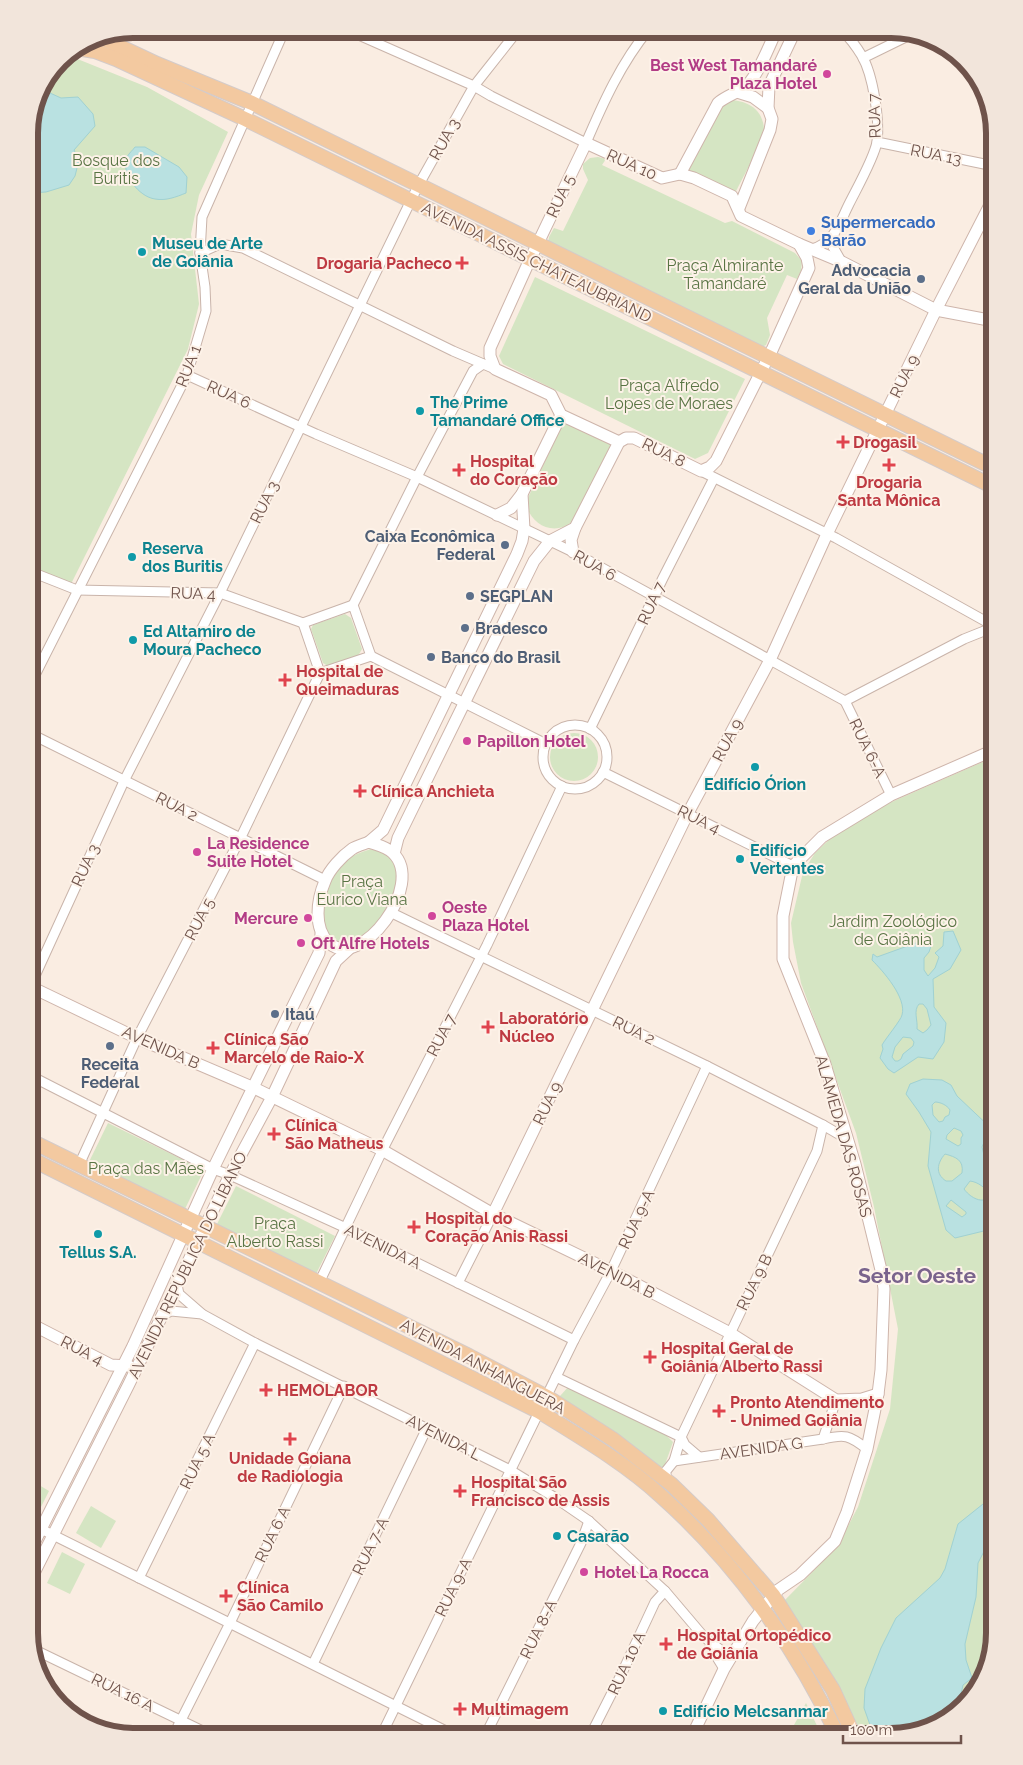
<svg xmlns="http://www.w3.org/2000/svg" width="1023" height="1765" viewBox="0 0 1023 1765" font-family="Raleway,sans-serif">
<style>
.park{fill:#d5e5c3}
.water{fill:#b9e1e1;stroke:#a0d1d2;fill-rule:evenodd}
.lines{fill:none;stroke-linecap:round;stroke-linejoin:round}
.street-casing{stroke:#c9b4aa;stroke-width:11}
.secondary-casing{stroke:#ceb5ab;stroke-width:13}
.primary-casing{stroke:#d4cbc9;stroke-width:16}
.street{stroke:#fff;stroke-width:9}
.secondary{stroke:#fff;stroke-width:11}
.primary{stroke:#f3c9a0;stroke-width:14}
.hotel-dot{fill:#d1479c;stroke:#fdf2e8;stroke-width:2}
.shop-dot{fill:#3f7fe0;stroke:#fdf2e8;stroke-width:2}
.culture-dot{fill:#0f9aa8;stroke:#fdf2e8;stroke-width:2}
.health-dot{fill:#e0444e;stroke:#fdf2e8;stroke-width:2}
.service-dot{fill:#5c6f8a;stroke:#fdf2e8;stroke-width:2}
.labels{text-anchor:middle;stroke-width:4;stroke-linejoin:round;paint-order:stroke}
.hotel-label{font-size:16px;font-weight:bold;fill:#b23c85;stroke:#fdf2e8;text-anchor:start}
.street-label{font-size:16px;fill:#6f534b;stroke:#fdf2e8}
.park-label{font-size:16px;fill:#597444;stroke:#fdf2e8}
.shop-label{font-size:16px;font-weight:bold;fill:#366cbe;stroke:#fdf2e8;text-anchor:start}
.culture-label{font-size:16px;font-weight:bold;fill:#0d838f;stroke:#fdf2e8;text-anchor:start}
.health-label{font-size:16px;font-weight:bold;fill:#be3a42;stroke:#fdf2e8;text-anchor:start}
.service-label{font-size:16px;font-weight:bold;fill:#4e5e75;stroke:#fdf2e8;text-anchor:start}
.district-label{font-size:21px;font-weight:bold;fill:#79638c;stroke:#fdf2e8}
.rim{fill:none;stroke:#6f534b;stroke-width:6}
</style>
<rect width="100%" height="100%" fill="#faede2"/>
<g class="park">
<polygon points="75,58 147,87 228,132 199,195 191,234 199,304 188,349 71,584 29,565 29,126 37,92 58,60"/>
<path d="M730 100C753 101 766 114 764 137L734 195 686 170 716 112Z"/>
<polygon points="598,157 606,159 602,165 725,223 732,221 795,253 802,261 801,271 797,279 787,275 767,318 770,335 766,345 760,348 548,244 549,237 554,228 563,231 588,180 583,169 583,164 590,158"/>
<polygon points="535,277 745,379 708,453 695,459 503,364 499,356"/>
<path d="M564 421 612 444 572 522C553 537 529 524 526 502Z"/>
<polygon points="345,614 351,618 362,649 358,656 328,666 323,663 311,629 313,625"/>
<circle cx="574" cy="757" r="24"/>
<polygon points="994,757 994,1633 977,1690 936,1726 891,1736 860,1736 784,1601 837,1547 858,1507 890,1409 898,1329 874,1207 856,1133 801,983 793,942 791,923 803,872 815,853 833,836 887,804"/>
<path d="M371 849C418 857 392 912 369 933 363 938 355 941 349 944 340 942 330 941 325 932 315 917 330 875 343 863 350 856 361 852 371 849Z"/>
<polygon points="108,1123 204,1170 183,1213 87,1166"/>
<polygon points="236,1186 335,1236 314,1278 215,1228"/>
<polygon points="570,1385 662,1431 673,1442 662,1473 561,1403 560,1396"/>
<polygon points="29,1479 49,1491 36,1517 29,1513"/>
<polygon points="91,1506 116,1521 101,1548 76,1533"/>
<polygon points="62,1552 85,1564 70,1594 47,1583"/>
<polygon points="806,1703 822,1736 788,1736"/>
</g>
<g class="water">
<polygon points="39,88 61,98 78,97 93,114 95,126 74,150 79,160 75,176 69,185 46,192 29,193 29,126 37,92"/>
<path d="M135 147H145L179 167 187 177 186 193C176 197 166 201 155 199 139 197 120 173 127 157 129 153 133 150 135 147Z"/>
<path d="M953 931 961 950 950 969 933 979 934 1007 946 1023 944 1042 933 1059 918 1057 894 1073 888 1069 880 1058 883 1049 882 1045C886 1038 901 1020 902 1015 907 998 883 971 872 960L873 954 877 957 927 939 932 943 929 952 924 958V970L928 976 935 968 939 957 935 953 943 946 944 932ZM919 1004H923L927 1009 931 1025 927 1030 923 1033 917 1029C918 1020 913 1011 919 1004ZM903 1037 911 1038 914 1042 913 1046 903 1054 901 1059 898 1061H895L892 1057 895 1047Z"/>
<path d="M923 1079 942 1080 951 1085 957 1096 994 1131V1147L988 1139 985 1140 982 1147 984 1155 989 1162 994 1160V1228L992 1229 955 1238 946 1230 928 1166 931 1132 919 1112 906 1094 910 1084ZM935 1102C940 1102 947 1105 950 1110L949 1115 945 1117 943 1121 939 1122 933 1115 932 1105ZM954 1128 961 1131 963 1135 961 1138V1144L958 1146 946 1139 947 1135ZM945 1154C956 1157 964 1160 962 1173L952 1181H946C935 1174 937 1163 945 1154ZM970 1181C978 1182 986 1188 989 1194V1198C980 1204 969 1196 964 1189ZM951 1200 966 1212V1214L962 1217 946 1206Z"/>
<polygon points="994,1483 994,1532 978,1563 976,1597 965,1644 966,1660 972,1678 963,1685 961,1694 965,1700 936,1726 891,1736 874,1736 864,1708 865,1689 881,1648 896,1618 940,1578 945,1569 958,1524 988,1500"/>
</g>
<g class="lines">
<defs>
<g id="street">
<path d="M345 29 474 86 491 96 586 143C603 103 621 63 649 29"/>
<polyline points="863,58 912,34"/>
<polyline points="877,142 994,166"/>
<polyline points="834,234 833,247 841,261"/>
<path d="M812 249C835 242 839 224 849 204 857 188 874 158 877 142 880 120 873 75 862 56 856 46 849 37 841 29"/>
<polyline points="200,253 220,244 243,248 453,351 495,369"/>
<polyline points="187,375 316,434 417,477 573,552 845,701"/>
<polyline points="701,471 836,538 994,626"/>
<polyline points="29,571 77,590 220,593 303,623"/>
<polyline points="353,605 417,477 473,371 483,364"/>
<polygon points="353,605 371,656 320,673 303,623"/>
<polyline points="371,656 546,744"/>
<polyline points="29,687 187,375 206,311 205,287 200,253 202,217 285,29"/>
<polyline points="845,701 964,639 994,627"/>
<polyline points="845,701 891,795"/>
<circle cx="575" cy="757" r="32"/>
<polyline points="590,729 663,578 714,478"/>
<polyline points="29,733 325,880"/>
<polyline points="603,772 793,866"/>
<polyline points="392,913 707,1066 823,1125 847,1139"/>
<polyline points="30,987 125,779 220,593 418,186 474,86 519,29"/>
<polyline points="29,1075 213,1169 230,1175 346,1228 574,1340"/>
<polyline points="79,1165 137,1038 240,839 320,673"/>
<polyline points="319,1283 385,1145 487,945 562,786"/>
<polyline points="458,1283 493,1214"/>
<polyline points="177,1285 179,1294 202,1314 255,1343 510,1470 554,1497 589,1521 665,1591 704,1637 731,1658"/>
<polyline points="161,1316 171,1311 202,1314"/>
<polyline points="29,1346 38,1327"/>
<polyline points="556,1377 681,1437"/>
<polyline points="681,1437 685,1445 699,1457"/>
<path d="M823 1439C845 1434 849 1435 867 1449"/>
<polyline points="674,1461 823,1439 836,1400"/>
<polyline points="666,1480 666,1471 674,1461 681,1437 817,1151 823,1125"/>
<polyline points="29,1523 456,1736"/>
<polyline points="139,1578 255,1343"/>
<polyline points="710,1646 724,1669"/>
<polyline points="33,1649 213,1736"/>
<polyline points="313,1664 427,1428"/>
<polyline points="173,1736 230,1623 344,1386"/>
<polyline points="381,1736 574,1340 611,1271 707,1066"/>
<polyline points="485,1736 581,1543 589,1521"/>
<polyline points="590,1736 621,1675 655,1602 665,1591"/>
</g>
<g id="secondary">
<polyline points="737,92 753,97 768,108"/>
<path d="M680 174 718 103C727 95 739 93 748 84 759 73 770 44 777 29"/>
<polyline points="739,208 770,130 772,119 768,108 769,86 796,29"/>
<polyline points="619,442 561,415 551,395 495,369 490,356 490,348 527,266 586,143 662,178 680,174 694,178 732,196 741,216 799,244 842,262 936,310 994,321"/>
<polyline points="497,515 511,508 522,494"/>
<polyline points="573,552 571,540 575,528"/>
<polyline points="369,842 383,830 517,554 522,541 524,529 522,494 561,415"/>
<path d="M369 842C378 845 387 847 393 853 426 885 361 971 329 943 313 928 317 900 325 881 329 870 342 856 352 849 356 846 364 844 369 842Z"/>
<polyline points="394,854 398,838 534,561 550,541 575,528 619,442 626,438 634,438 701,471 710,467 716,461 772,350 809,268 807,258 799,244"/>
<polyline points="29,986 137,1038 254,1088 382,1150 493,1214 611,1271 730,1333 836,1400 862,1399 878,1394"/>
<polyline points="493,1214 688,813 770,660 827,534 936,310 994,197"/>
<polyline points="29,1323 111,1365 129,1366"/>
<polyline points="29,1553 133,1346 213,1169 319,953 321,934"/>
<polyline points="29,1583 129,1384 230,1175 272,1097 336,961 349,949"/>
<polyline points="692,1736 724,1669 753,1621 778,1590 800,1575 835,1541 847,1512 867,1449 878,1394 881,1370 884,1289 882,1274 855,1164 825,1064 783,959 783,916 793,866 822,837 891,795 994,750"/>
</g>
<g id="primary">
<polyline points="93,36 106,40 157,64 252,103 994,468"/>
<polyline points="76,48 95,51 116,59 245,119 994,487"/>
<polyline points="29,1140 469,1356 547,1397 614,1440 671,1484 708,1520 773,1595 833,1690 854,1736"/>
<path d="M29 1158 540 1412C582 1438 625 1463 661 1496 735 1562 796 1647 838 1736"/>
</g>
</defs>
<use href="#street" class="street-casing"/>
<use href="#secondary" class="secondary-casing"/>
<use href="#primary" class="primary-casing"/>
<use href="#street" class="street"/>
<use href="#secondary" class="secondary"/>
<use href="#primary" class="primary"/>
</g>
<g class="hotel-dot">
<circle cx="827" cy="74" r="5"/>
<circle cx="467" cy="741" r="5"/>
<circle cx="197" cy="852" r="5"/>
<circle cx="432" cy="916" r="5"/>
<circle cx="308" cy="918" r="5"/>
<circle cx="301" cy="943" r="5"/>
<circle cx="584" cy="1572" r="5"/>
</g>
<circle class="shop-dot" cx="811" cy="231" r="5"/>
<g class="culture-dot">
<circle cx="142" cy="252" r="5"/>
<circle cx="420" cy="411" r="5"/>
<circle cx="132" cy="557" r="5"/>
<circle cx="133" cy="640" r="5"/>
<circle cx="755" cy="767" r="5"/>
<circle cx="740" cy="859" r="5"/>
<circle cx="98" cy="1234" r="5"/>
<circle cx="557" cy="1536" r="5"/>
<circle cx="663" cy="1711" r="5"/>
</g>
<g class="health-dot">
<path d="M459.5 255.5h5v5h5v5h-5v5h-5v-5h-5v-5h5z"/>
<path d="M840.5 434.5h5v5h5v5h-5v5h-5v-5h-5v-5h5z"/>
<path d="M886.5 457.5h5v5h5v5h-5v5h-5v-5h-5v-5h5z"/>
<path d="M456.5 462.5h5v5h5v5h-5v5h-5v-5h-5v-5h5z"/>
<path d="M282.5 672.5h5v5h5v5h-5v5h-5v-5h-5v-5h5z"/>
<path d="M357.5 783.5h5v5h5v5h-5v5h-5v-5h-5v-5h5z"/>
<path d="M485.5 1019.5h5v5h5v5h-5v5h-5v-5h-5v-5h5z"/>
<path d="M210.5 1040.5h5v5h5v5h-5v5h-5v-5h-5v-5h5z"/>
<path d="M271.5 1126.5h5v5h5v5h-5v5h-5v-5h-5v-5h5z"/>
<path d="M411.5 1219.5h5v5h5v5h-5v5h-5v-5h-5v-5h5z"/>
<path d="M647.5 1349.5h5v5h5v5h-5v5h-5v-5h-5v-5h5z"/>
<path d="M263.5 1382.5h5v5h5v5h-5v5h-5v-5h-5v-5h5z"/>
<path d="M716.5 1403.5h5v5h5v5h-5v5h-5v-5h-5v-5h5z"/>
<path d="M287.5 1431.5h5v5h5v5h-5v5h-5v-5h-5v-5h5z"/>
<path d="M457.5 1483.5h5v5h5v5h-5v5h-5v-5h-5v-5h5z"/>
<path d="M223.5 1588.5h5v5h5v5h-5v5h-5v-5h-5v-5h5z"/>
<path d="M663.5 1636.5h5v5h5v5h-5v5h-5v-5h-5v-5h5z"/>
<path d="M457.5 1701.5h5v5h5v5h-5v5h-5v-5h-5v-5h5z"/>
</g>
<g class="service-dot">
<circle cx="921" cy="279" r="5"/>
<circle cx="505" cy="545" r="5"/>
<circle cx="470" cy="596" r="5"/>
<circle cx="465" cy="628" r="5"/>
<circle cx="431" cy="657" r="5"/>
<circle cx="275" cy="1014" r="5"/>
<circle cx="110" cy="1046" r="5"/>
</g>
<g class="labels">
<g class="hotel-label">
<text x="817" y="71" text-anchor="end">Best West Tamandaré<tspan x="817" dy="18">Plaza Hotel</tspan></text>
<text x="477" y="747">Papillon Hotel</text>
<text x="207" y="849">La Residence<tspan x="207" dy="18">Suite Hotel</tspan></text>
<text x="442" y="913">Oeste<tspan x="442" dy="18">Plaza Hotel</tspan></text>
<text x="298" y="924" text-anchor="end">Mercure</text>
<text x="311" y="949">Oft Alfre Hotels</text>
<text x="594" y="1578">Hotel La Rocca</text>
</g>
<g class="street-label">
<text transform="translate(874 116) rotate(-92)" y="6">RUA 7</text>
<text transform="translate(444 139) rotate(-61)" y="6">RUA 3</text>
<text transform="translate(936 154) rotate(11)" y="6">RUA 13</text>
<text transform="translate(632 164) rotate(24)" y="6">RUA 10</text>
<text transform="translate(560 196) rotate(-65)" y="6">RUA 5</text>
<text transform="translate(537 262) rotate(26)" y="6">AVENIDA ASSIS CHATEAUBRIAND</text>
<text transform="translate(188 366) rotate(-69)" y="6">RUA 1</text>
<text transform="translate(904 376) rotate(-64)" y="6">RUA 9</text>
<text transform="translate(229 394) rotate(24)" y="6">RUA 6</text>
<text transform="translate(664 452) rotate(26)" y="6">RUA 8</text>
<text transform="translate(264 502) rotate(-64)" y="6">RUA 3</text>
<text transform="translate(595 565) rotate(29)" y="6">RUA 6</text>
<text transform="translate(193 593) rotate(2)" y="6">RUA 4</text>
<text transform="translate(651 603) rotate(-65)" y="6">RUA 7</text>
<text transform="translate(727 740) rotate(-62)" y="6">RUA 9</text>
<text transform="translate(868 748) rotate(64)" y="6">RUA 6-A</text>
<text transform="translate(177 806) rotate(27)" y="6">RUA 2</text>
<text transform="translate(699 819) rotate(26)" y="6">RUA 4</text>
<text transform="translate(85 865) rotate(-65)" y="6">RUA 3</text>
<text transform="translate(199 919) rotate(-63)" y="6">RUA 5</text>
<text transform="translate(634 1030) rotate(26)" y="6">RUA 2</text>
<text transform="translate(441 1035) rotate(-63)" y="6">RUA 7</text>
<text transform="translate(161 1047) rotate(24)" y="6">AVENIDA B</text>
<text transform="translate(547 1103) rotate(-64)" y="6">RUA 9</text>
<text transform="translate(844 1136) rotate(74)" y="6">ALAMEDA DAS ROSAS</text>
<text transform="translate(636 1219) rotate(-65)" y="6">RUA 9-A</text>
<text transform="translate(383 1246) rotate(26)" y="6">AVENIDA A</text>
<text transform="translate(187 1265) rotate(-64)" y="6">AVENIDA REPÚBLICA DO LÍBANO</text>
<text transform="translate(617 1275) rotate(27)" y="6">AVENIDA B</text>
<text transform="translate(754 1282) rotate(-64)" y="6">RUA 9 B</text>
<text transform="translate(82 1350) rotate(27)" y="6">RUA 4</text>
<text transform="translate(483 1366) rotate(28)" y="6">AVENIDA ANHANGUERA</text>
<text transform="translate(444 1437) rotate(27)" y="6">AVENIDA L</text>
<text transform="translate(761 1448) rotate(-8)" y="6">AVENIDA G</text>
<text transform="translate(197 1461) rotate(-64)" y="6">RUA 5 A</text>
<text transform="translate(272 1534) rotate(-64)" y="6">RUA 6 A</text>
<text transform="translate(370 1546) rotate(-64)" y="6">RUA 7-A</text>
<text transform="translate(453 1587) rotate(-64)" y="6">RUA 9-A</text>
<text transform="translate(538 1629) rotate(-64)" y="6">RUA 8-A</text>
<text transform="translate(626 1663) rotate(-65)" y="6">RUA 10 A</text>
<text transform="translate(123 1692) rotate(26)" y="6">RUA 16 A</text>
</g>
<g class="park-label">
<text x="116" y="166">Bosque dos<tspan x="116" dy="18">Buritis</tspan></text>
<text x="725" y="271">Praça Almirante<tspan x="725" dy="18">Tamandaré</tspan></text>
<text x="669" y="391">Praça Alfredo<tspan x="669" dy="18">Lopes de Moraes</tspan></text>
<text x="362" y="887">Praça<tspan x="362" dy="18">Eurico Viana</tspan></text>
<text x="893" y="927">Jardim Zoológico<tspan x="893" dy="18">de Goiânia</tspan></text>
<text x="146" y="1174">Praça das Mães</text>
<text x="275" y="1229">Praça<tspan x="275" dy="18">Alberto Rassi</tspan></text>
</g>
<g class="shop-label">
<text x="821" y="228">Supermercado<tspan x="821" dy="18">Barão</tspan></text>
</g>
<g class="culture-label">
<text x="152" y="249">Museu de Arte<tspan x="152" dy="18">de Goiânia</tspan></text>
<text x="430" y="408">The Prime<tspan x="430" dy="18">Tamandaré Office</tspan></text>
<text x="142" y="554">Reserva<tspan x="142" dy="18">dos Buritis</tspan></text>
<text x="143" y="637">Ed Altamiro de<tspan x="143" dy="18">Moura Pacheco</tspan></text>
<text x="755" y="790" text-anchor="middle">Edifício Órion</text>
<text x="750" y="856">Edifício<tspan x="750" dy="18">Vertentes</tspan></text>
<text x="98" y="1258" text-anchor="middle">Tellus S.A.</text>
<text x="567" y="1542">Casarão</text>
<text x="673" y="1717">Edifício Melcsanmar</text>
</g>
<g class="health-label">
<text x="452" y="269" text-anchor="end">Drogaria Pacheco</text>
<text x="853" y="448">Drogasil</text>
<text x="470" y="467">Hospital<tspan x="470" dy="18">do Coração</tspan></text>
<text x="889" y="488" text-anchor="middle">Drogaria<tspan x="889" dy="18">Santa Mônica</tspan></text>
<text x="296" y="677">Hospital de<tspan x="296" dy="18">Queimaduras</tspan></text>
<text x="371" y="797">Clínica Anchieta</text>
<text x="499" y="1024">Laboratório<tspan x="499" dy="18">Núcleo</tspan></text>
<text x="224" y="1045">Clínica São<tspan x="224" dy="18">Marcelo de Raio-X</tspan></text>
<text x="285" y="1131">Clínica<tspan x="285" dy="18">São Matheus</tspan></text>
<text x="425" y="1224">Hospital do<tspan x="425" dy="18">Coração Anis Rassi</tspan></text>
<text x="661" y="1354">Hospital Geral de<tspan x="661" dy="18">Goiânia Alberto Rassi</tspan></text>
<text x="277" y="1396">HEMOLABOR</text>
<text x="730" y="1408">Pronto Atendimento<tspan x="730" dy="18">- Unimed Goiânia</tspan></text>
<text x="290" y="1464" text-anchor="middle">Unidade Goiana<tspan x="290" dy="18">de Radiologia</tspan></text>
<text x="471" y="1488">Hospital São<tspan x="471" dy="18">Francisco de Assis</tspan></text>
<text x="237" y="1593">Clínica<tspan x="237" dy="18">São Camilo</tspan></text>
<text x="677" y="1641">Hospital Ortopédico<tspan x="677" dy="18">de Goiânia</tspan></text>
<text x="471" y="1715">Multimagem</text>
</g>
<g class="service-label">
<text x="911" y="276" text-anchor="end">Advocacia<tspan x="911" dy="18">Geral da União</tspan></text>
<text x="495" y="542" text-anchor="end">Caixa Econômica<tspan x="495" dy="18">Federal</tspan></text>
<text x="480" y="602">SEGPLAN</text>
<text x="475" y="634">Bradesco</text>
<text x="441" y="663">Banco do Brasil</text>
<text x="285" y="1020">Itaú</text>
<text x="110" y="1070" text-anchor="middle">Receita<tspan x="110" dy="18">Federal</tspan></text>
</g>
<g class="district-label">
<text x="917" y="1283">Setor Oeste</text>
</g>
</g>
<path d="M0 0H1023V1765H0ZM133 38H891A95 95 0 0 1 986 133V1633A95 95 0 0 1 891 1728H133A95 95 0 0 1 38 1633V133A95 95 0 0 1 133 38Z" fill="#f2e5db" fill-rule="evenodd"/>
<path class="rim" d="M133 38H891A95 95 0 0 1 986 133V1633A95 95 0 0 1 891 1728H133A95 95 0 0 1 38 1633V133A95 95 0 0 1 133 38Z"/>
<path d="M843 1735v8h118v-8" fill="none" stroke="#6f534b" stroke-width="2.5"/>
<text x="850" y="1735" font-size="15" fill="#6f534b" stroke="#fdf2e8" stroke-width="4" paint-order="stroke">100 m</text>
</svg>
